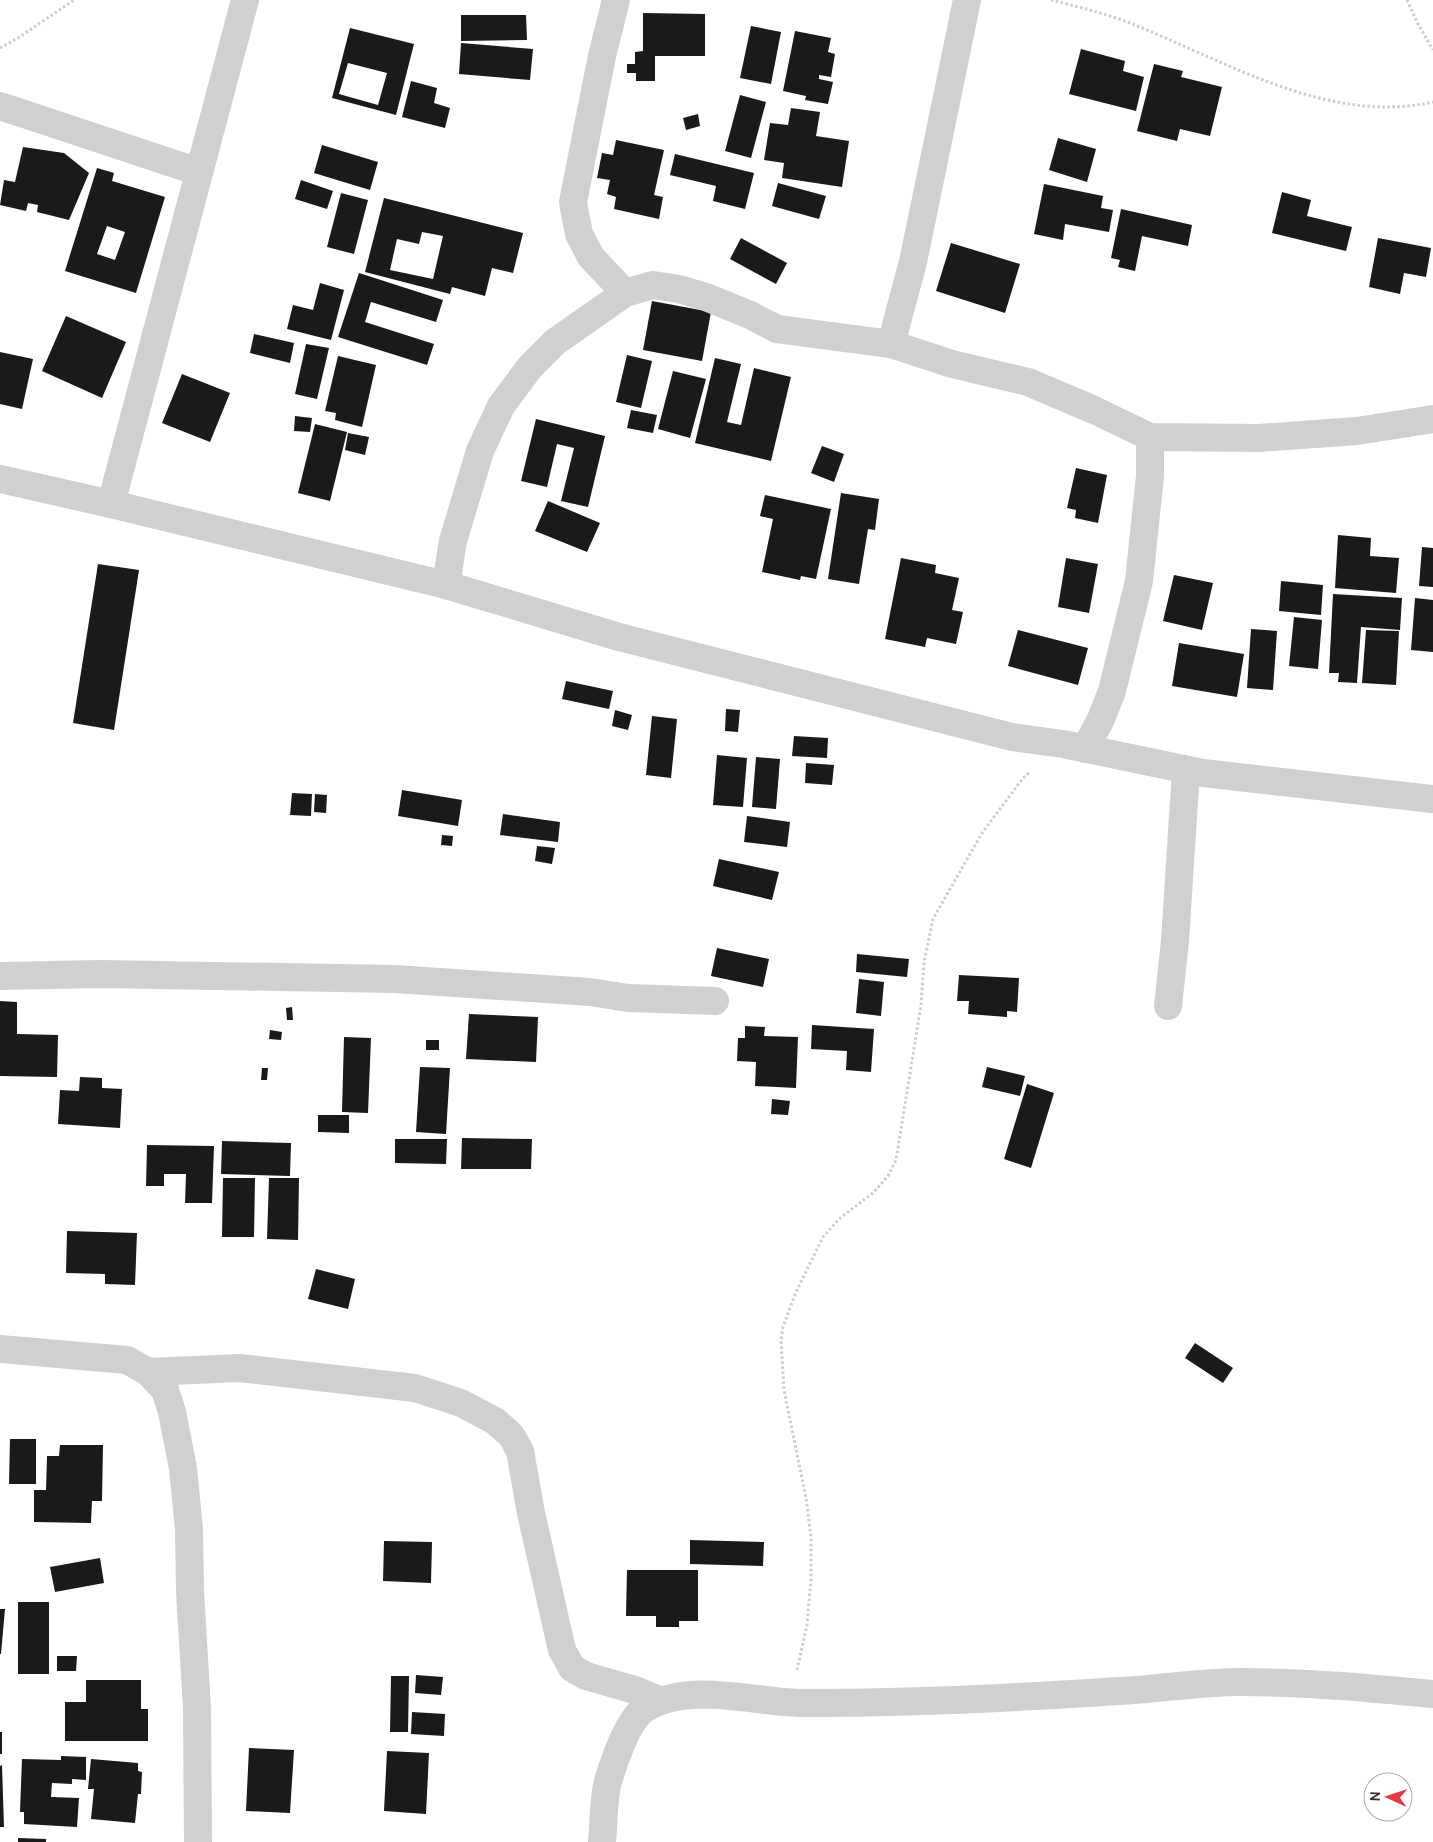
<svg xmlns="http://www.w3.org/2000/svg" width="1433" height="1842" viewBox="0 0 1433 1842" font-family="Cabin,sans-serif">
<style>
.building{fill:#1a1a1a;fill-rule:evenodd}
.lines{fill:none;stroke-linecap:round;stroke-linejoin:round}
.path{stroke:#cdcdcd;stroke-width:3;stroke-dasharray:2.5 2.5;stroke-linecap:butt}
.minor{stroke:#d0d0d0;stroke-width:28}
</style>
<rect width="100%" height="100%" fill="#fff"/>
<g class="building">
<polygon points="643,13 705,14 705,56 655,56 655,81 636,81 636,73 627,73 627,64 635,64 635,52 643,51"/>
<polygon points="461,15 526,15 527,40 461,41"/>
<polygon points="751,26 781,32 771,84 740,78"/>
<path d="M350 28 414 44 396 115 332 98ZM348 63 387 73 378 105 339 94Z"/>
<polygon points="795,31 831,38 828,52 835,54 831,77 819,75 819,79 833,82 828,104 805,100 806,96 783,91"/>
<polygon points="461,43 533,49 530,80 459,74"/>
<polygon points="1081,49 1125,61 1123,71 1144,77 1136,111 1069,94"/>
<polygon points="1154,64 1183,71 1181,77 1222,87 1210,136 1180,129 1177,141 1137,131"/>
<polygon points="411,81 437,88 434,103 450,108 445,128 402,117"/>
<polygon points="740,95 766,102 751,158 725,151"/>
<polygon points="791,108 820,112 816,136 849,141 842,187 782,178 784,163 764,160 770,123 788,125"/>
<polygon points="698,114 700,126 686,130 683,118"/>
<polygon points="1058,138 1096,149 1087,182 1049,170"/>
<polygon points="616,140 664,150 654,195 663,197 659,219 614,209 616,197 607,194 610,180 597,178 602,153 613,155"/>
<polygon points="322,145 378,162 370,190 314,173"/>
<polygon points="23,147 64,153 89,173 69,220 37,212 38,205 28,203 26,211 0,205 4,180 15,182"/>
<polygon points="675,154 754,173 745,209 713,201 716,186 670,175"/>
<path d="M97 168 114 173 112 181 165 197 136 293 65 271ZM107 226 125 232 115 260 97 254Z"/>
<polygon points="301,180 333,191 327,209 295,199"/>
<polygon points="778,183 826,196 819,219 772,206"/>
<polygon points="1044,184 1103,196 1101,208 1113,210 1109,232 1065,224 1063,240 1034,234"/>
<polygon points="1282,192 1311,200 1307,216 1352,227 1346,251 1272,233"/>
<polygon points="341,193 368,200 354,254 327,247"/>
<path d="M384 198 523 233 513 273 492 268 485 296 452 287 450 294 365 272ZM422 232 443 236 433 279 390 270 397 239 419 244Z"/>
<polygon points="1121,209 1192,225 1188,246 1142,236 1135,271 1118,267 1120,260 1111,258"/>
<polygon points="741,238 787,263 776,284 730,259"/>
<polygon points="1378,238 1431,248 1426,277 1404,273 1400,294 1369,287"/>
<polygon points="951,243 1020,264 1005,313 936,291"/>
<polygon points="359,273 443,300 436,322 371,302 365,322 434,344 427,365 338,337"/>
<polygon points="320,283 344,290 331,340 287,329 293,305 313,310"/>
<polygon points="652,301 711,312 702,361 643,350"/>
<polygon points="66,316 126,342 102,398 42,371"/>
<polygon points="254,334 294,343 290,363 250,353"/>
<polygon points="306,344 329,348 317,399 295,394"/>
<polygon points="0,352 33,359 22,409 0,404"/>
<polygon points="627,355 652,361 641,408 616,402"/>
<polygon points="338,356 376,365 362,427 335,420 336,413 325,411"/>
<polygon points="715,358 741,364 727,422 741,425 754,368 791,377 771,461 695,443"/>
<polygon points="673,371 706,379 690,438 658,429"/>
<polygon points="182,374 230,393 210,442 162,423"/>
<polygon points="631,410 657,415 653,433 627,428"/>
<polygon points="295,416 312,418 310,432 294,431"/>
<polygon points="536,419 605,436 588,507 561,501 574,448 557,444 547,487 521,481"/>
<polygon points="315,424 347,432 330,501 298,493"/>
<polygon points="348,433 369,437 365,455 345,450"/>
<polygon points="822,446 844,454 834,482 811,473"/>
<polygon points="1076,468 1107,475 1098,523 1075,518 1076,510 1067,508"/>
<polygon points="841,493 879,499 875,530 868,529 859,584 828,579"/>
<polygon points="765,495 831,509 816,579 801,576 800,580 762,572 773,519 760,516"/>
<polygon points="548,501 600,523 587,552 535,531"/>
<polygon points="1338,535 1371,538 1370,556 1399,558 1396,593 1335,588"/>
<polygon points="1422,547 1433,548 1433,587 1419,586"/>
<polygon points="901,558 936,565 935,573 959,578 952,610 963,612 956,644 927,638 925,647 885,639"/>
<polygon points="1066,558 1098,564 1089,613 1058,607"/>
<polygon points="98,564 139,570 114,730 73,723"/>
<polygon points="1174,575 1213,583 1202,630 1163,621"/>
<polygon points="1281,581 1323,585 1321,615 1279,611"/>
<polygon points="1333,594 1402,598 1400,630 1361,627 1357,683 1338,682 1339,673 1329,673"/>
<polygon points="1415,598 1433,600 1433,652 1411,650"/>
<polygon points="1294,617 1322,620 1318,669 1289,666"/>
<polygon points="1251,629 1277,631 1273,690 1247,688"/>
<polygon points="1018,630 1088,648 1078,685 1008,666"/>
<polygon points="1366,630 1399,631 1396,685 1362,683"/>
<polygon points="1179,643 1244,654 1237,697 1172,686"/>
<polygon points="566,681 613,691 609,709 562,699"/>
<polygon points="726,709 740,710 738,732 725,731"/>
<polygon points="615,710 632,715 628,730 612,726"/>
<polygon points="652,716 677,719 671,778 646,775"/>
<polygon points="794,736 828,738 827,758 792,756"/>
<polygon points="717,755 747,758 743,807 713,805"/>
<polygon points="756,757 780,759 776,809 752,807"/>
<polygon points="806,763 834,765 832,785 805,783"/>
<polygon points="402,790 462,800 458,826 398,816"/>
<polygon points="292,793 312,794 311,816 290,815"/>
<polygon points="315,794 327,795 326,813 314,812"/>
<polygon points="503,814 560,822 558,842 500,835"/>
<polygon points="747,816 790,822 787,847 744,842"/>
<polygon points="442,835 453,836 452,846 441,845"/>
<polygon points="537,846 555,848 552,864 535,861"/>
<polygon points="719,859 779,872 772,900 713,886"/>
<polygon points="717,948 769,959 763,987 711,976"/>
<polygon points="857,954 909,959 907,977 856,972"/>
<polygon points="959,975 1019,978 1017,1012 1007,1011 1007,1017 968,1014 969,1001 957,1001"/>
<polygon points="859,979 884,982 881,1016 856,1013"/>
<polygon points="0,1001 17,1002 17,1034 58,1035 57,1077 0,1076"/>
<polygon points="292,1007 293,1020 287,1020 286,1008"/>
<polygon points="469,1014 538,1017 536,1062 466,1059"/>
<polygon points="812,1025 874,1029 871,1072 846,1070 847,1051 811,1049"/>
<polygon points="745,1026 765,1027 764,1036 798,1037 796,1088 755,1086 756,1062 737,1061 738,1038 745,1038"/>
<polygon points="270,1030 282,1032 281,1040 269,1039"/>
<polygon points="344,1037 371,1038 368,1113 342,1112"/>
<rect x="426" y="1040" width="13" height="10"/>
<polygon points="420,1067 450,1068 446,1134 416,1132"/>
<polygon points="987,1067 1025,1076 1020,1096 982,1087"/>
<polygon points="262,1068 268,1068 267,1080 261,1080"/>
<polygon points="80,1077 102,1078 102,1088 122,1089 120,1128 58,1124 60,1090 79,1091"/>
<polygon points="1027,1084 1054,1093 1031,1168 1004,1159"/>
<polygon points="772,1099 790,1101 788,1115 771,1114"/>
<polygon points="318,1115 349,1115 349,1133 318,1132"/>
<polygon points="462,1138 532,1139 531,1169 461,1169"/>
<polygon points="395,1139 447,1139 446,1164 395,1163"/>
<polygon points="222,1141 291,1143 290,1176 221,1174"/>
<polygon points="147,1145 214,1146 212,1203 185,1203 186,1174 164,1174 164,1186 146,1186"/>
<polygon points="223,1178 255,1178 254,1237 222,1237"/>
<polygon points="269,1178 299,1178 298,1240 267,1239"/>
<polygon points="67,1231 137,1233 135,1285 105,1284 105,1274 66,1273"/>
<polygon points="316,1269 355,1279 348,1309 308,1299"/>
<polygon points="1195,1343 1233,1368 1223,1383 1185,1358"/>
<polygon points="10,1439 36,1439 36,1484 9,1484"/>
<polygon points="60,1445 103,1445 102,1501 92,1501 91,1523 34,1522 34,1490 46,1490 47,1456 59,1456"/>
<polygon points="690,1540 764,1542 763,1566 690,1564"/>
<polygon points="384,1541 432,1542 431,1583 383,1581"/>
<polygon points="100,1558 104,1583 55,1592 50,1567"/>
<polygon points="627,1570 698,1570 698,1621 679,1621 679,1627 656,1627 656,1616 626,1616"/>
<rect x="18" y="1602" width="31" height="72"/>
<polygon points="0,1609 5,1609 1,1654 0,1654"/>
<polygon points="57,1656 77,1656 76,1671 57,1671"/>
<polygon points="416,1675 443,1677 441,1695 415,1693"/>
<polygon points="391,1676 409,1676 408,1732 390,1732"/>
<polygon points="86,1680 141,1680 141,1709 148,1709 148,1741 65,1741 65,1702 86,1702"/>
<polygon points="412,1712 445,1714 444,1736 411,1734"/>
<rect x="0" y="1732" width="2" height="22"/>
<polygon points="249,1748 294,1750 290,1813 246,1811"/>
<polygon points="387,1751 429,1753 426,1814 384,1811"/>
<polygon points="61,1756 86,1757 86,1780 72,1779 72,1784 52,1783 51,1797 79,1798 77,1827 24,1824 24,1812 20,1812 22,1759 61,1760"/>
<polygon points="91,1759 138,1763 138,1771 142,1772 141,1794 138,1794 135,1823 91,1819 94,1789 88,1789"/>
<polygon points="2,1765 4,1827 0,1827 0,1766"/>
<polygon points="18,1838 46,1839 46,1842 18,1842"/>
</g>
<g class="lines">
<g class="path">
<path d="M1051 0C1079 7 1108 14 1135 25 1227 62 1329 125 1433 102"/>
<polyline points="1407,0 1418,24 1433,50"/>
<polyline points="0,48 18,38 74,0"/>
<polyline points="797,1670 807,1625 811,1579 811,1537 806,1498 784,1390 781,1340 783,1327 796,1292 823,1237 839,1219 874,1192 888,1176 896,1160 921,1005 924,962 933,919 982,833 1023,778 1030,772"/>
</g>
<g class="minor">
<polyline points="616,0 602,56 573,202 579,234 591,257 625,293"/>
<polyline points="0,106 199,172"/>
<polyline points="891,344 913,262 967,0"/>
<polyline points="0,479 111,504 446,585 619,637 1012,737 1063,744 1203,773 1433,799"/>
<polyline points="111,504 245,0"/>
<polyline points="446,585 453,541 480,451 501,406 530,367 555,342 625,293 653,285 679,289 706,297 750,315 777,329 891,344 952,364 1028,382 1094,410 1150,437 1259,438 1357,431 1433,419"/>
<polyline points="1085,749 1101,719 1112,691 1139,581 1150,476 1150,437"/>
<polyline points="0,976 101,974 395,979 590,992 628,998 715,1001"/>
<polyline points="1168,1006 1175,941 1186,770"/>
<polyline points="0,1349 127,1360 148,1372 165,1390 172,1412 183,1468 189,1529 190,1591 197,1708 198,1842"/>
<polyline points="148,1372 240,1368 415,1388 461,1403 495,1421 511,1435 520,1451 531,1513 562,1650 572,1668 586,1676 635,1690 661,1701"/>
<path d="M602 1842C604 1823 603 1800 608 1781 614 1762 627 1722 643 1710 686 1680 755 1703 804 1703 909 1703 1014 1698 1119 1691 1159 1689 1200 1682 1241 1682 1305 1682 1369 1688 1433 1694"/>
</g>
</g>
<g transform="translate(1388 1797) rotate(273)"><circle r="24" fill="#ffffff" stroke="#adadad"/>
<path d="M0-4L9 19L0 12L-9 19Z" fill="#e63946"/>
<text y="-8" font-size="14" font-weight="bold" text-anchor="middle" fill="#333333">N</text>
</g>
</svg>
